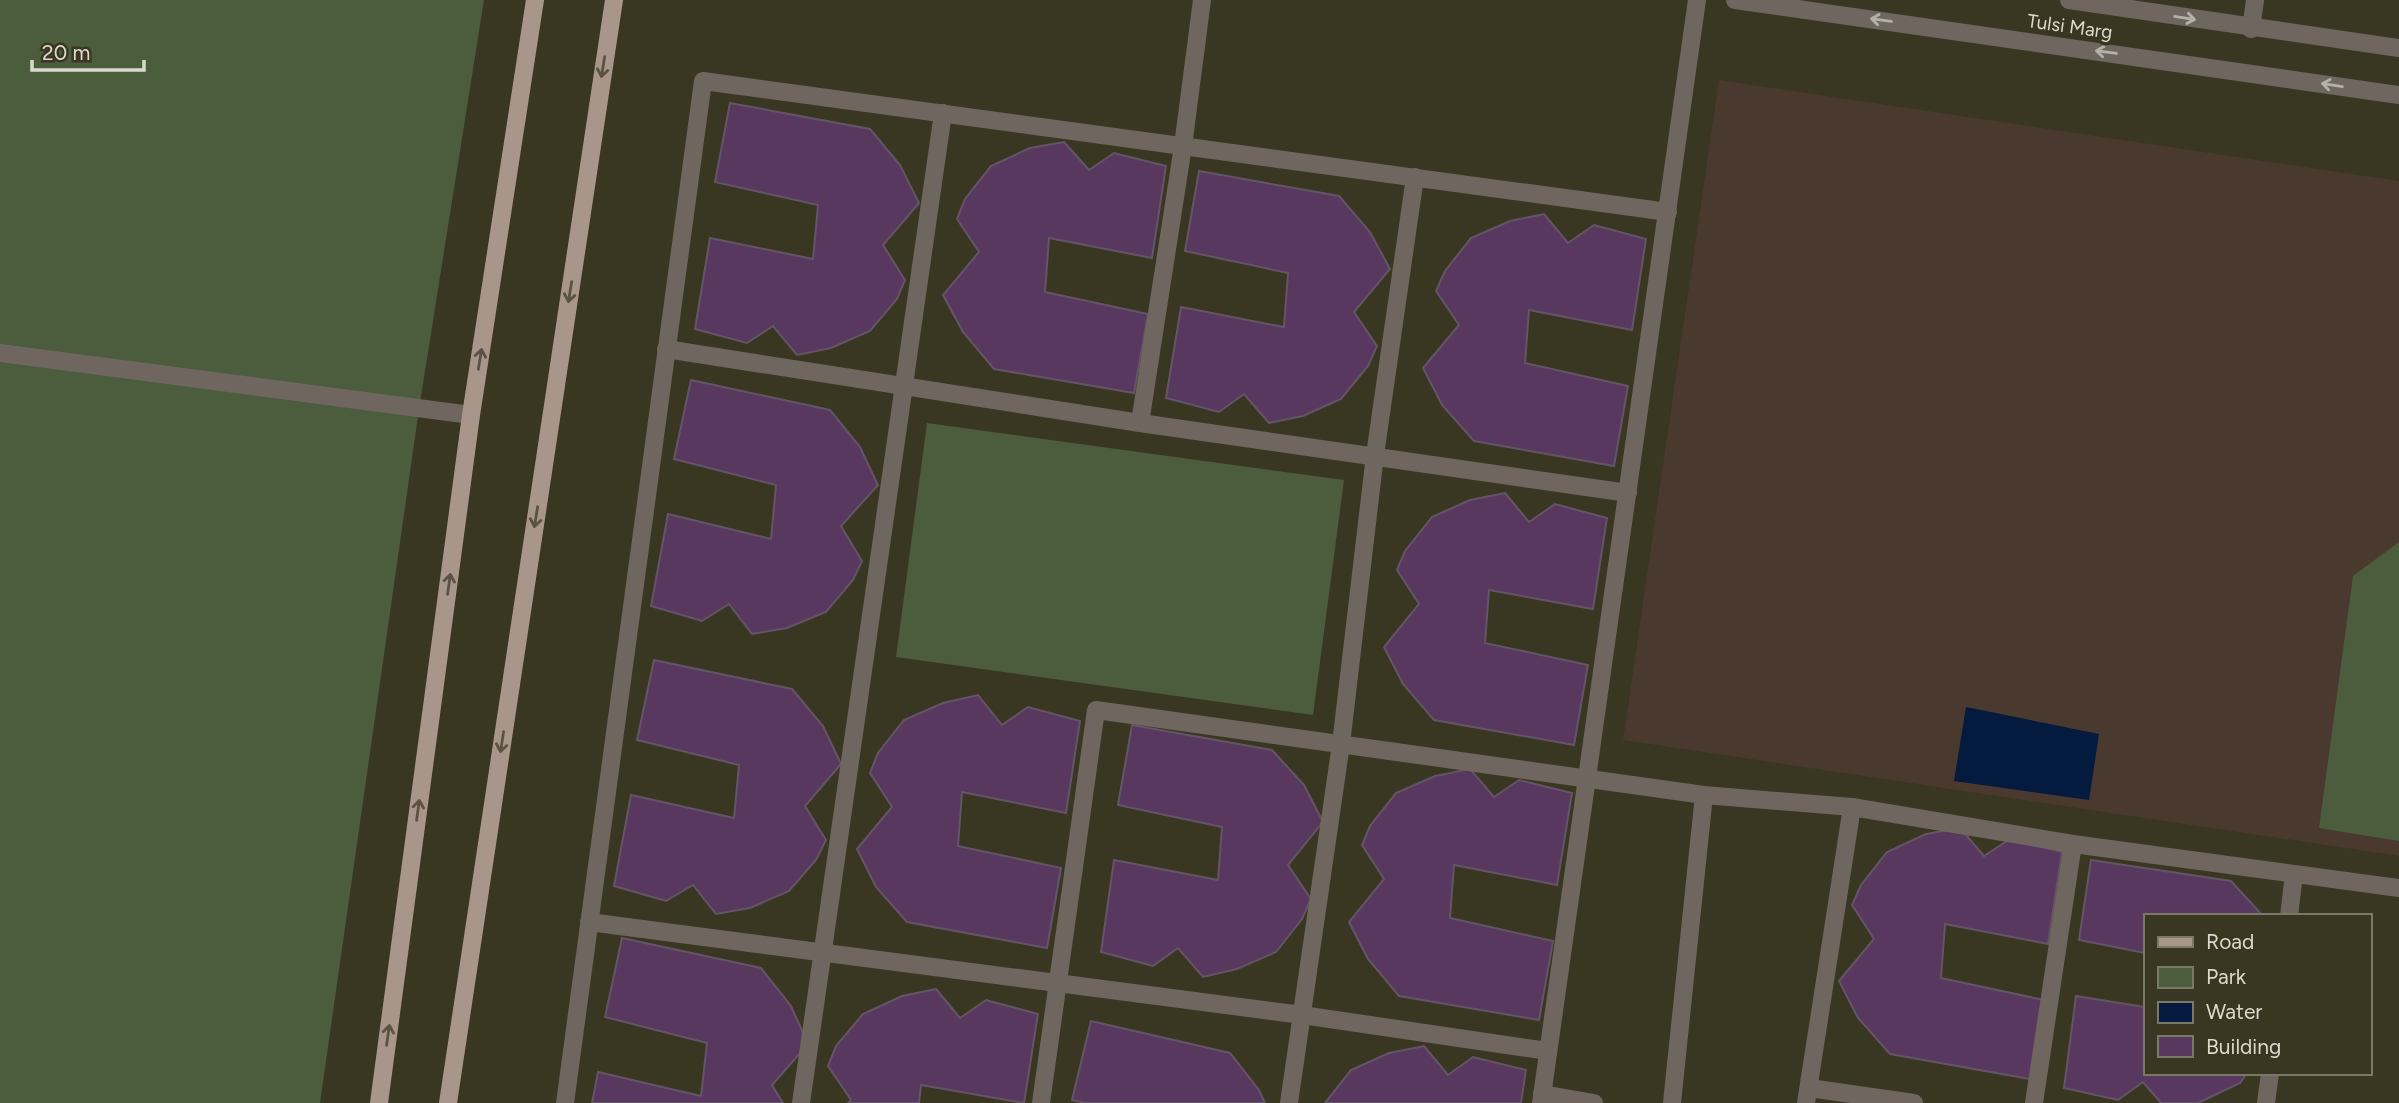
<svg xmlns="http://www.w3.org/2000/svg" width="2399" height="1103" viewBox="0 0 2399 1103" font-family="Figtree,sans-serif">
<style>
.education{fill:#49392e}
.green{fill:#4c5d3e}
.water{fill:#041a3f}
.building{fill:#593860;stroke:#635566;stroke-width:2}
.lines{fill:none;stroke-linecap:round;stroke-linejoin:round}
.minor{stroke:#6f6660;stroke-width:18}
.major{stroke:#a79689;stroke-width:18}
.oneway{stroke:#b6b1a8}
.oneway2{stroke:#5a5341}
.labels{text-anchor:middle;stroke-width:7;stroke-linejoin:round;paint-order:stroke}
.street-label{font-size:19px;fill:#dcdace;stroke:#393622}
</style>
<rect width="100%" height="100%" fill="#393622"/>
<polygon class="education" points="1719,80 2399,181 2399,856 1623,740"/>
<g class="green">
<polygon points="0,0 484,0 419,409 320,1103 0,1103"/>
<polygon points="927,423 1344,480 1313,715 896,657"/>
<polygon points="2399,542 2399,841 2319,828 2353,576"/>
</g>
<polygon class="water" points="1966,707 2099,734 2089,800 1954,781"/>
<g class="building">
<polygon points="730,103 870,129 900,165 919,203 883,245 905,280 897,299 870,331 831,348 797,355 773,326 747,343 695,329 710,238 813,259 818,205 715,182"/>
<polygon points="1064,142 1089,170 1114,153 1166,166 1152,258 1049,238 1045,292 1148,314 1134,393 994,369 963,332 943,295 979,252 957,219 965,199 991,166 1030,148"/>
<polygon points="1199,171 1339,196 1370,232 1390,269 1354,312 1377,346 1368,366 1341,399 1303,416 1269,423 1244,394 1219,412 1166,398 1181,307 1284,327 1288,273 1185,251"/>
<polygon points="1544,214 1568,243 1594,225 1646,239 1632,330 1529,310 1525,363 1628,386 1614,466 1474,441 1442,405 1423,368 1459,325 1436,291 1445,271 1471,238 1510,221"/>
<polygon points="691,380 830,410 860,447 878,485 841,526 862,561 853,580 826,612 787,628 752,634 729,604 702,621 651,606 668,514 771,539 776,485 674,459"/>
<polygon points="1505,493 1529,522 1555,504 1607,518 1593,609 1489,590 1485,643 1588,665 1574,745 1434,720 1403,684 1384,647 1419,604 1397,570 1405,551 1432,517 1470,500"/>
<polygon points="654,660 792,689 823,726 841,764 805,806 826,840 816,860 789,891 750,908 716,914 693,885 666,901 614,886 631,795 734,818 739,765 637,740"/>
<polygon points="978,695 1002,725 1028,707 1080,721 1066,813 962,792 958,846 1061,868 1047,948 907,922 876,887 857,849 892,807 870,773 878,753 904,720 943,703"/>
<polygon points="1132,725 1272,750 1304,785 1323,822 1288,865 1311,899 1302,919 1276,952 1237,969 1203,977 1178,948 1153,966 1101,952 1114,860 1218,880 1222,827 1118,805"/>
<polygon points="1470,769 1494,797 1519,780 1572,793 1557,885 1454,865 1450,918 1553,941 1539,1020 1399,996 1368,959 1349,922 1384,879 1362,845 1370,826 1396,793 1435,776"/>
<polygon points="1960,828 1984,856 2010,839 2062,852 2048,944 1945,924 1941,978 2044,1000 2030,1079 1890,1054 1858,1018 1839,981 1874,939 1852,905 1861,885 1887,852 1926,834"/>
<polygon points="2091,860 2231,881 2263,916 2145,916 2145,953 2079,940"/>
<polygon points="622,938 761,968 791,1006 808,1044 772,1085 783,1103 592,1103 598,1072 701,1096 707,1043 605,1017"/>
<polygon points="936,989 960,1018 986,1000 1038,1014 1024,1103 921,1085 919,1103 848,1103 851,1100 828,1066 836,1046 863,1014 902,996"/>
<polygon points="2076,996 2145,1007 2145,1073 2247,1073 2240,1083 2198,1103 2161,1103 2143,1082 2118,1100 2064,1088"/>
<polygon points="1091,1021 1230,1053 1259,1090 1265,1103 1085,1103 1072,1100"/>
<polygon points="1424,1046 1448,1075 1473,1057 1526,1070 1521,1103 1325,1103 1351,1070 1389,1053"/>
</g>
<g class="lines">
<g class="minor">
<polyline points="1735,0 2399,95"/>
<polyline points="2069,0 2399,48"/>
<polyline points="2251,29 2255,0"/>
<polyline points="666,349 1140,423 1628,493"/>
<polyline points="0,353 471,415"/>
<polyline points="1140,423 1183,146 1202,0"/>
<polyline points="2289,916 2294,874"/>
<polyline points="589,922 1302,1015 1548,1051"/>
<polyline points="1809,1088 1914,1103"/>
<polyline points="1542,1094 1594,1103"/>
<polyline points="565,1103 703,81 1668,212"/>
<polyline points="801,1103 943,113"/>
<polyline points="1041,1103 1096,710 1704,795 1852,807 2073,844 2399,888"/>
<polyline points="1289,1103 1341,744 1375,455 1415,177"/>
<polyline points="1541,1103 1697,0"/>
<polyline points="1672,1103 1704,795"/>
<polyline points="1806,1103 1852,807"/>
<polyline points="2034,1103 2073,844"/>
<polyline points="2266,1103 2270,1073"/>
</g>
<g class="major">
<polyline points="379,1103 471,415 535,0"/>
<polyline points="448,1103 614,0"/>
</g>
</g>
<defs><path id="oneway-shaft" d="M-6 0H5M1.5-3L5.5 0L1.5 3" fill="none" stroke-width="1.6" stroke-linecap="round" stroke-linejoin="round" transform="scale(1.75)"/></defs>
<g class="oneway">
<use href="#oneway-shaft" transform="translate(2185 18) rotate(9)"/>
<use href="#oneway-shaft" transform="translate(1881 20) rotate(-172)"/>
<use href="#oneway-shaft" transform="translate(2106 52) rotate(-172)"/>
<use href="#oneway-shaft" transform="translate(2332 85) rotate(-171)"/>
</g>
<g class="oneway2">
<use href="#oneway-shaft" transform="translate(603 67) rotate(99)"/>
<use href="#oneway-shaft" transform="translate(570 292) rotate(99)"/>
<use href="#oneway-shaft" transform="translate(480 359) rotate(-81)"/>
<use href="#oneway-shaft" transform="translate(536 517) rotate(99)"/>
<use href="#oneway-shaft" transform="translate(449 584) rotate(-82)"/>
<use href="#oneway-shaft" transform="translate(502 742) rotate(99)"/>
<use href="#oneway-shaft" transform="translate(418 810) rotate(-82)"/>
<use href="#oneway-shaft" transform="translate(388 1035) rotate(-82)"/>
</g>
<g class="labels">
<g class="street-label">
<text transform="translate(2070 26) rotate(8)" y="7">Tulsi Marg</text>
</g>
</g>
<rect x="2144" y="914" width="228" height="161" fill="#393622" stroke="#7a7867" stroke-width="2"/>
<rect x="2158" y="937" width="35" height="10" fill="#a79689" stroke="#7a7867" stroke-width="2"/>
<text x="2206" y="949" font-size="21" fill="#dcdace">Road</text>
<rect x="2158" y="967" width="35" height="21" fill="#4c5d3e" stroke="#7a7867" stroke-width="2"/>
<text x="2206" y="984" font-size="21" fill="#dcdace">Park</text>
<rect x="2158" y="1002" width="35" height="21" fill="#041a3f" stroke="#7a7867" stroke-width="2"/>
<text x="2206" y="1019" font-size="21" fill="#dcdace">Water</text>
<rect x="2158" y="1036" width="35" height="21" fill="#593860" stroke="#7a7867" stroke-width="2"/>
<text x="2206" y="1054" font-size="21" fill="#dcdace">Building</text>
<path d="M32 60v10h112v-10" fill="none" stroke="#dcdace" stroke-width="3.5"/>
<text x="42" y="60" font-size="21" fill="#dcdace" stroke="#393622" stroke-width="5" paint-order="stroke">20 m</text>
</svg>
